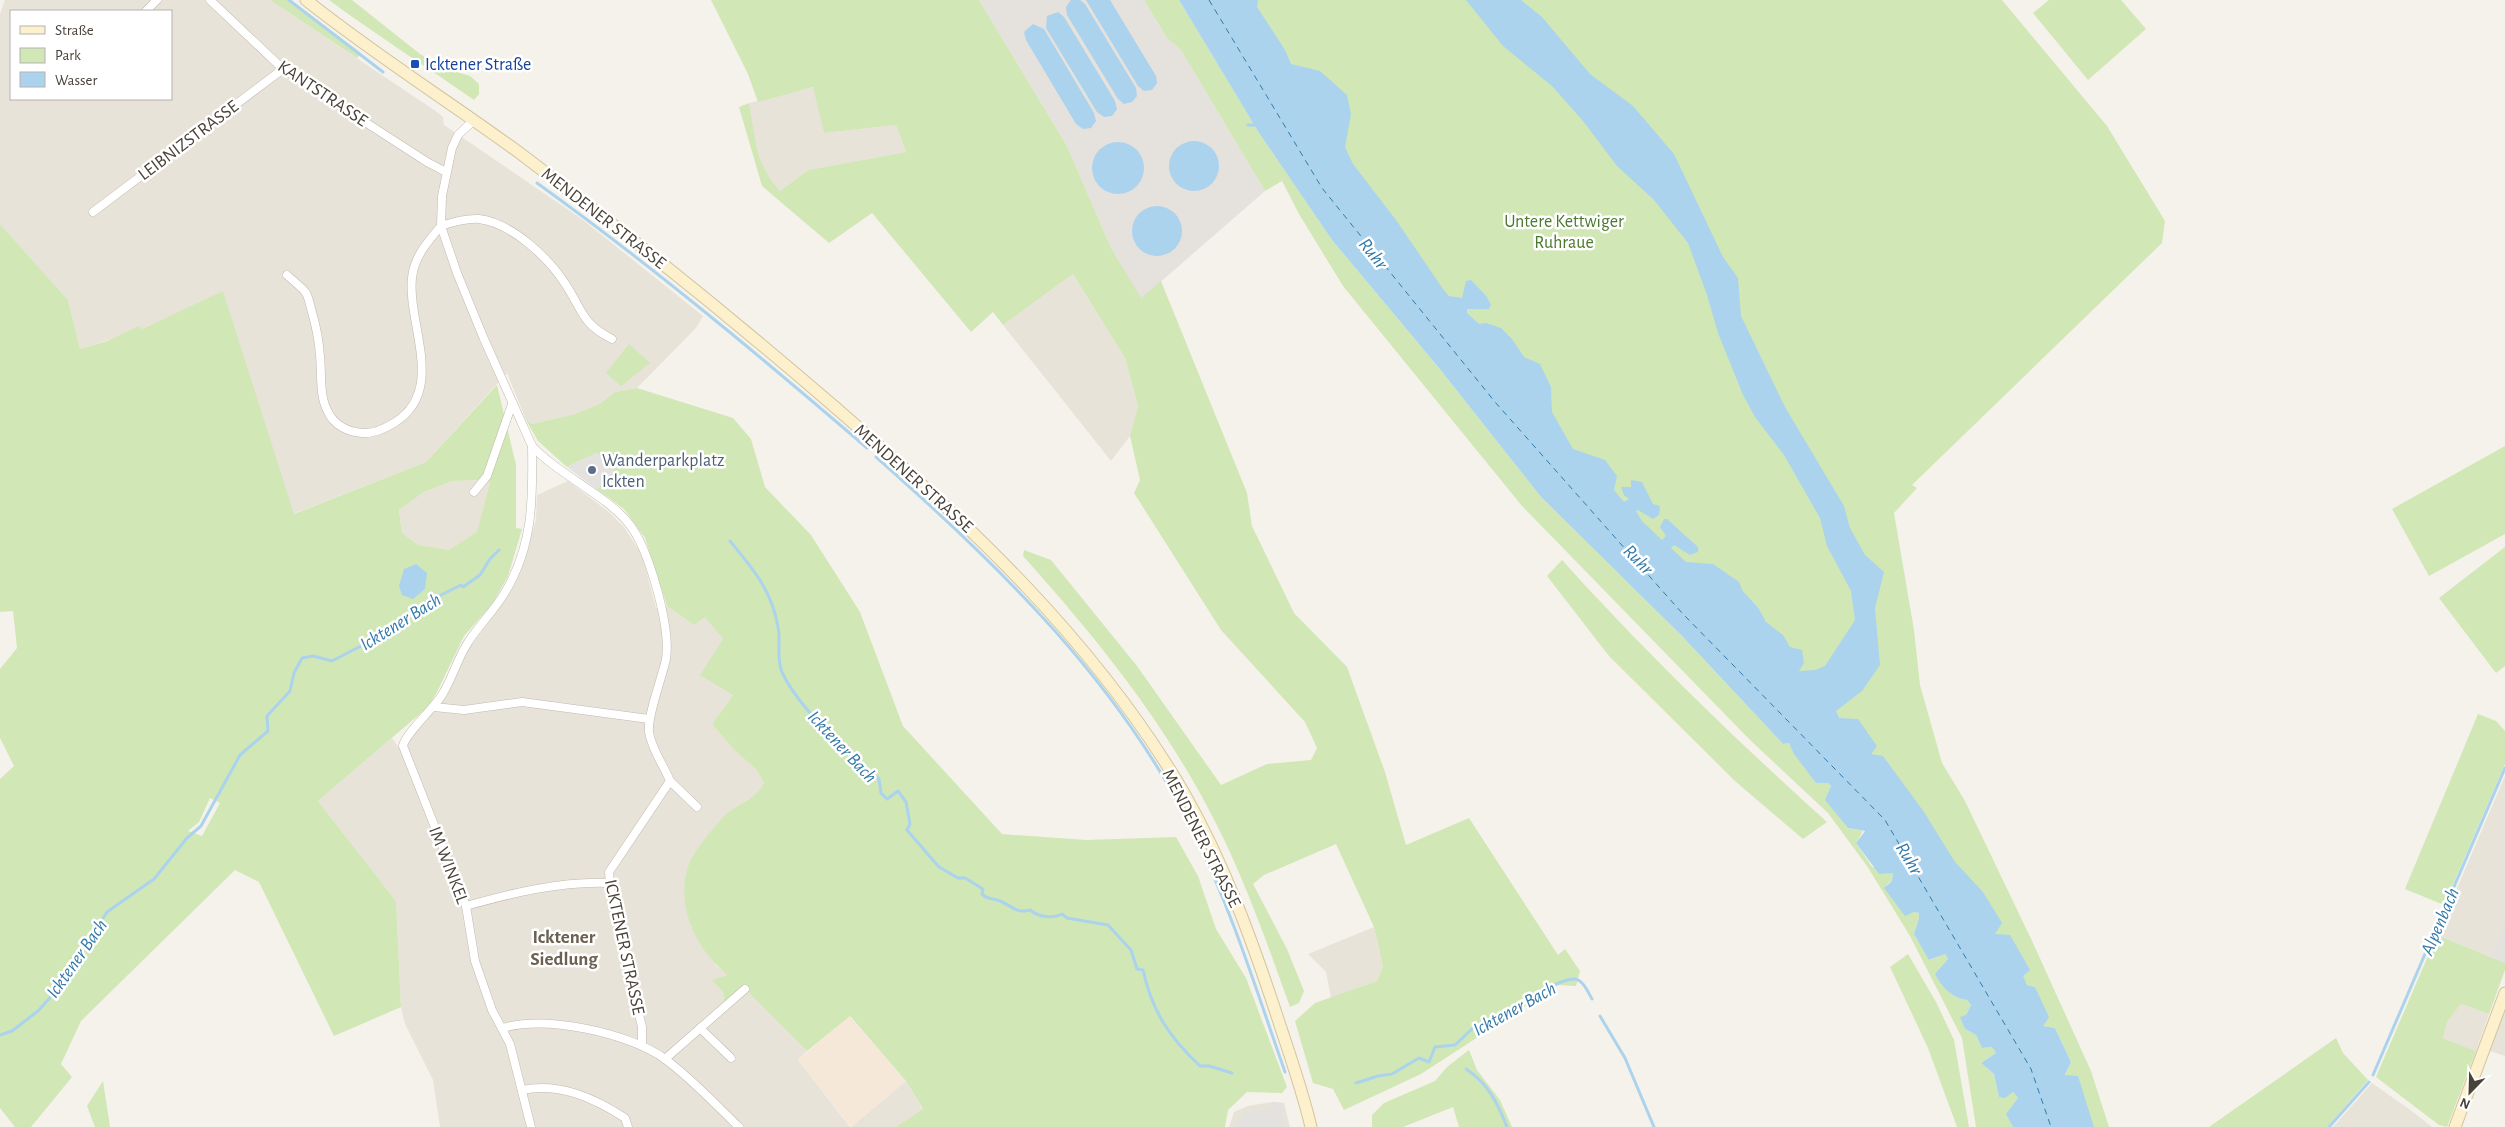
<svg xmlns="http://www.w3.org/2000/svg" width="2505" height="1127" viewBox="0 0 2505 1127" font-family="'Alegreya Sans',sans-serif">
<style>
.residential{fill:#e8e3d9;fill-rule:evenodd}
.commercial{fill:#f5e8d8}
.industrial{fill:#e5e1dc}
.green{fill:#d1e7b6;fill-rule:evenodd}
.parking{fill:#e4e2df}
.water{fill:#abd3ee}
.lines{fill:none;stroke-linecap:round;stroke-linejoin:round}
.stream{stroke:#abd3ee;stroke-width:3}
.ferry{stroke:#347aa9;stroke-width:1;stroke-dasharray:6 5;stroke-linecap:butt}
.street-casing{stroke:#c0b9ae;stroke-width:9}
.secondary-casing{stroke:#d2c49d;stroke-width:13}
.street{stroke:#fff;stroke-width:8}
.secondary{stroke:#fcf0cd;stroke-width:11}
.transit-dot{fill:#1a4fb4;stroke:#fff;stroke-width:2}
.service-dot{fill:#5c6f8a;stroke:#fff;stroke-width:2}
.labels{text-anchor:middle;stroke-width:5;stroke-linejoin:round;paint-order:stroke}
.transit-label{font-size:18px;fill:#164399;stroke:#fff;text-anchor:start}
.street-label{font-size:18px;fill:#494239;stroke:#fff}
.park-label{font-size:18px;fill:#4b792e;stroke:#fff}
.service-label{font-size:18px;fill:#4e5e75;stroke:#fff;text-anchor:start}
.water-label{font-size:19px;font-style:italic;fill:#347aa9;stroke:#fff}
.neighbourhood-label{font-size:19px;font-weight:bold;fill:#6b6051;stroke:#fff}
</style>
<rect width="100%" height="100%" fill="#f5f2eb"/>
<g class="residential">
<path d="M5 0H270L437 112 443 117 444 125 583 220 703 316 696 328 637 388 615 392 601 403 575 414 532 424 526 420 507 373 426 462 293 514 223 292 142 329 80 349 68 300 0 224V14ZM11 11H171V99H11Z"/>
<polygon points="814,87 824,133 896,125 906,152 808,170 780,191 765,175 755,142 749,103"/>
<polygon points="1073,274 1125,358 1138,406 1130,436 1111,461 1003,325"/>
<polygon points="481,480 490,483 478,532 449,550 418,545 402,533 399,510 424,492 452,481"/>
<polygon points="568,481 609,512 624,527 642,555 656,608 667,606 694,625 705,616 723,639 733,695 712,724 735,751 756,769 764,783 761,791 730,811 691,926 716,966 729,975 724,993 724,1002 742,986 807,1051 798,1060 850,1127 440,1127 433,1080 405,1024 401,1007 396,901 318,801 392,738 400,749 427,721 449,689 468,650 505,600 519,573 536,520 537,495"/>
<polygon points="2505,776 2505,963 2437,935"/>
<polygon points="1374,927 1383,966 1377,981 1331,998 1326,972 1308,954"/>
<polygon points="2461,1004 2489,1014 2476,1051 2443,1038 2447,1022"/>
<polygon points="2505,1010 2505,1056 2490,1051"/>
<polygon points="906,1081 923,1110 896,1127 851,1127"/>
<polygon points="2372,1083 2409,1109 2432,1127 2333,1127"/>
<polygon points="1272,1102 1284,1103 1290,1127 1229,1127 1234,1112 1248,1106"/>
</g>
<polygon class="commercial" points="849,1016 906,1081 851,1127 798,1060"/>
<polygon class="industrial" points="979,0 1144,0 1167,38 1181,50 1265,191 1141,299 1111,248 1067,146"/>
<g class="green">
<polygon points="270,0 289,0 361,53 357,58"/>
<path d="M329 0H352L420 54 445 68 470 76 479 84V94L474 100C426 66 376 35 329 0Z"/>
<path d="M711 0H979L1067 146 1111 248 1141 298 1161 281 1247 493 1252 526 1294 613 1347 667 1385 772 1406 845 1469 818 1558 955 1565 949 1580 971 1576 986 1558 985 1421 1074 1344 1110 1333 1089 1313 1083 1295 1021 1315 1003 1377 981 1383 966 1374 927 1336 844 1264 875 1253 884 1287 949 1304 991 1299 1003 1290 1007C1266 940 1242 871 1208 808 1159 715 1093 634 1023 556L1024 550 1051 560 1137 666 1221 785 1267 764 1311 760 1317 748 1305 722 1221 630 1134 493 1140 480 1130 436 1138 406 1125 358 1073 274 1003 325 993 312 971 332 872 213 829 243 762 186 739 107 749 103C756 138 754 163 780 191L808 170 906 152 896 125 824 133 813 87 758 102 748 74Z"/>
<path d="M1144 0H1179L1259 133 1332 240 1439 368 1541 497 1682 636 1783 744 1789 743 1816 783H1828L1831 786 1826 800 1848 828 1863 831 1856 843 1872 867 1893 873 1892 881 1887 884 1914 912 1919 913V918L1914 934 1930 960 1945 954 1948 959 1936 974C1942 988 1952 998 1967 1000L1971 1005 1966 1015 1965 1029 1976 1035 1982 1048 1992 1047 1996 1053 1981 1063 1994 1074 1999 1097 2013 1092 2018 1098 2007 1114 2013 1127H1976L1962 1038 1910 936 1867 866 1828 813 1750 740 1522 506 1343 286 1299 214 1282 181 1265 191 1181 50 1167 38Z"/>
<polygon points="1234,0 2002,0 2107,126 2165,221 2162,243 1912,485 1917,488 1894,513 1914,630 1920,685 1942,763 1965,801 2033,943 2091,1071 2109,1127 2094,1127 2065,1076 2071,1062 2055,1028 2043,1026 2035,987 2027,985 1995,935 1540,434"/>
<polygon points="2049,0 2121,0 2146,29 2088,80 2033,13"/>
<path d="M0 224 68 300 80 349 107 341 139 326 142 329 223 291 294 514 426 462 497 385 516 465V528L522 529 508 576 493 603 464 636 437 692 428 707 318 801 396 901 401 1007 334 1036 259 882 235 870 81 1021 61 1064 72 1077 31 1127H15L0 1108V779L14 766 0 738V669L17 648 13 611 0 612ZM481 480 490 483 477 532 449 550 418 545 402 533 399 510 424 492 452 481ZM210 798 220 803 202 836 188 831 199 822Z"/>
<polygon points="629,344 650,363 621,386 606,373"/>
<path d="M637 388 733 418 751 439 765 487 811 535 860 612 903 726 1002 834 1086 840 1176 837 1198 876 1216 929 1246 978 1287 1087 1282 1093 1247 1092 1228 1110 1225 1127H896L923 1109 906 1081 850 1016 807 1051 742 986 724 1003V993L712 980 728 975C697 952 675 906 688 867 692 853 718 821 729 812 741 802 757 798 764 783L756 769 735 751 712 724 733 695 700 675 723 639 705 617 694 625 667 606 645 538 624 509 597 489 613 471 597 453 567 467 538 441 526 420 532 424 575 414 601 403 615 392Z"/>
<polygon points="2505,446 2505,534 2429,576 2392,509"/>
<polygon points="2505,547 2505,666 2496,673 2439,598"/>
<path d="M1562 560C1645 652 1735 739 1827 822L1803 839 1735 781 1609 656 1547 576Z"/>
<polygon points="2478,714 2496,721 2505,731 2505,764 2444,905 2405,889"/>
<polygon points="2437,935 2505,963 2505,970 2489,1014 2461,1004 2447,1022 2443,1038 2476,1051 2447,1127 2439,1125 2376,1077"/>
<polygon points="1908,954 1936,1002 1954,1040 1969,1127 1957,1127 1928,1048 1890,967"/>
<polygon points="2336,1038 2343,1053 2368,1080 2327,1127 2209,1127"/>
<polygon points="1469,1050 1477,1070 1500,1100 1512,1127 1459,1127 1453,1107 1403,1127 1372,1127 1372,1115 1384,1103 1435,1081 1447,1067"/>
<polygon points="103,1081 110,1127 95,1127 87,1106"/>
</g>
<g class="parking">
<polygon points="597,453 614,471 597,489 567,467"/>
<polygon points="2505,924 2505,963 2491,957"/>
<polygon points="1272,1102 1284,1103 1282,1127 1233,1127 1233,1124 1247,1112 1270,1109"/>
</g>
<g class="water">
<polygon points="1071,0 1080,0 1085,4 1136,88 1137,96 1132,102 1124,104 1118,99 1067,15 1066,7"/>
<polygon points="1086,0 1110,0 1156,76 1157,83 1152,90 1144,91 1138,86"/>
<path d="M1179 0H1258L1257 7 1285 50 1291 64 1320 71 1347 95 1351 114 1345 147 1353 164 1396 220 1443 289 1449 296 1462 298 1466 281 1471 280 1487 297 1491 305 1489 309H1467V313L1479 324 1486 323 1501 328 1512 339 1524 357 1540 364 1551 387 1552 412 1573 449 1605 460 1617 476 1614 490 1624 502 1629 499 1624 495 1621 487H1631V480L1642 482 1653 504 1660 506 1659 515 1653 519 1638 510 1636 511 1642 521 1662 540 1666 536 1660 527 1664 519H1667L1698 547V552L1690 555 1674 545 1671 548 1686 562 1713 564 1739 582 1742 590 1759 609 1766 622 1783 635 1790 647 1802 650 1804 663 1799 671 1815 670 1825 666 1855 620 1851 591 1827 546 1820 518 1784 455 1755 417 1743 395 1718 333 1707 295 1688 243 1654 200 1617 166 1583 121 1552 86 1503 46 1466 0H1521L1542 17 1590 74 1633 106 1674 154 1723 257 1738 278 1741 316 1785 407 1844 506 1850 528 1865 555 1884 572 1875 608 1880 665 1862 691 1836 711 1839 718 1858 719 1877 746 1871 754 1883 756 1924 812 1955 862 1983 892 2002 923 1995 934 2010 935 2030 970 2023 976 2027 985 2035 987 2049 1017 2043 1026 2055 1028 2071 1062 2065 1075 2078 1076 2094 1127H2013L2006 1114 2018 1098 2013 1092 2005 1098 1999 1097 1994 1074 1981 1063 1996 1053 1992 1047 1982 1048 1976 1035 1965 1029 1960 1017 1966 1015 1971 1005 1967 1000C1952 998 1942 988 1935 974L1948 959 1945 954 1929 960 1914 934 1919 918V913L1914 912 1905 916 1884 888 1892 881 1893 873 1879 874 1856 843 1865 831 1848 828 1825 800 1831 786 1828 783H1816L1794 754 1789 743 1783 744 1682 636 1541 497 1439 368 1332 240 1259 133Z"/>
<polygon points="1058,12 1064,17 1115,101 1117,109 1112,116 1104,117 1097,112 1046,28 1047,16"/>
<polygon points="1033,24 1044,29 1094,113 1096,121 1091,128 1083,129 1076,124 1026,40 1024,32"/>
<circle cx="1194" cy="166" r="25"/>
<circle cx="1118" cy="168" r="26"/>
<circle cx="1157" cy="231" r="25"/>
<polygon points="416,564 427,573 425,589 413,599 402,595 399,586 404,569"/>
</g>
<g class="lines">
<g class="stream">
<polyline points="289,0 383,72"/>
<polyline points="1248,125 1257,125"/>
<path d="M537 183C651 265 760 356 867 448"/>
<path d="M876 457C1001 567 1121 684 1195 835 1232 911 1257 992 1285 1072"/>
<path d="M730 541C752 568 772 590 778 627 781 641 776 659 782 672 797 706 850 756 879 779L881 793 887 799 898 791 906 802 910 824 907 830 939 867 958 878H965L983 889 982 894C987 900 993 898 1000 901 1012 906 1017 914 1030 910 1038 917 1053 919 1062 914L1067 918 1108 925 1131 950 1137 969 1143 970C1152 1011 1169 1037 1200 1066H1209L1232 1073"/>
<polyline points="1600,1016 1625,1058 1654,1127"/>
<polyline points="0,1035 12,1031 38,1011 56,991 107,912 154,879 187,838 201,826 240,755 268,731 267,716 290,691 294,673 302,658 313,656 332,661 384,634 429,601 461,585 463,587 480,575 490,559 499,550"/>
<path d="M1466 1069C1488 1083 1498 1104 1507 1127"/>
<polyline points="2373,1075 2505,768"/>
<path d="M1356 1083 1378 1076 1392 1074 1419 1058 1429 1062 1435 1047 1455 1045 1474 1027 1479 1028 1490 1024 1492 1020C1507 1011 1560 977 1575 979 1583 980 1588 992 1592 999"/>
<polyline points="2329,1127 2369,1082"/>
</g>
<polyline class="ferry" points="1209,0 1322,188 1495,402 1682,613 1885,820 2031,1069 2051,1127"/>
<defs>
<g id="street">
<polyline points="210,0 283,69 427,162 446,172"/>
<polyline points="146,11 157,0"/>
<path d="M474 120 458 135 452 148 442 196 441 226 457 273 484 339 532 446C560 476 607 495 630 525 649 550 671 627 666 659 662 678 647 716 649 732 651 748 664 766 670 781L609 872 611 894 642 1027V1045"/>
<polyline points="93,212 283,69"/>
<path d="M441 226C453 222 466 218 479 219 512 223 549 258 566 285 583 311 581 323 612 339"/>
<path d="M287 275C293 281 302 287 306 293 309 298 310 306 312 312 316 326 319 341 320 356 322 375 319 396 328 412 334 425 348 432 362 433 373 434 384 429 394 423 447 391 407 324 412 278 414 257 428 241 441 226"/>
<polyline points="474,492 487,476 512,404"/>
<polyline points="434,707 464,710 522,702 649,719"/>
<polyline points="670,781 697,807"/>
<path d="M466 906C512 893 561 881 609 883"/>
<path d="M503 1028C546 1015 629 1033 665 1059 692 1079 715 1104 739 1127"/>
<polyline points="700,1028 731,1058"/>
<polyline points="665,1059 745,989"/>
<path d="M522 1090C559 1082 594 1098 625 1118L628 1127"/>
<path d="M531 1127 510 1044 492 1010 475 961 466 906 403 746C405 734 433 709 442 695 452 679 457 660 467 644 478 626 493 612 504 594 533 547 533 500 532 446"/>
</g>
<g id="secondary">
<path d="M306 0C375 55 450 102 521 154 629 235 734 320 836 408 968 523 1095 641 1184 793 1224 863 1252 940 1277 1016 1289 1053 1302 1089 1311 1127"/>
<polyline points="2455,1127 2505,993"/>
</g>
</defs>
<use href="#street" class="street-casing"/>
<use href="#secondary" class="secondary-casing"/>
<use href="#street" class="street"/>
<use href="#secondary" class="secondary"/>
</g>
<rect class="transit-dot" x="410" y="59" width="10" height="10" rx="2.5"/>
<circle class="service-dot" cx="592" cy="470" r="5"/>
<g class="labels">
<g class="transit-label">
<text x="425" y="70">Icktener Straße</text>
</g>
<g class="street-label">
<text transform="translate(323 93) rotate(34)" y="6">KANTSTRASSE</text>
<text transform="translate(188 140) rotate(-37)" y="6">LEIBNIZSTRASSE</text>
<text transform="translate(604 218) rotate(38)" y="6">MENDENER STRASSE</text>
<text transform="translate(914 478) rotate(42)" y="6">MENDENER STRASSE</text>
<text transform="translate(1202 838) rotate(63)" y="6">MENDENER STRASSE</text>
<text transform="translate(449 865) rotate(69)" y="6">IM WINKEL</text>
<text transform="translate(625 947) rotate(78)" y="6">ICKTENER STRASSE</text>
</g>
<g class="park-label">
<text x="1564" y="227">Untere Kettwiger<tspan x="1564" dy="21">Ruhraue</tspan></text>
</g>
<g class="service-label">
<text x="602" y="466">Wanderparkplatz<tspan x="602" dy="21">Ickten</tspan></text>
</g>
<g class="water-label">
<text transform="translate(1374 253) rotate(51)" y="7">Ruhr</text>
<text transform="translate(1639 559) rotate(45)" y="7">Ruhr</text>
<text transform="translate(400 621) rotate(-32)" y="7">Icktener Bach</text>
<text transform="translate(843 746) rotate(47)" y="7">Icktener Bach</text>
<text transform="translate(1910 858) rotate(59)" y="7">Ruhr</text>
<text transform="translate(2439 921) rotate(-67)" y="7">Alpenbach</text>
<text transform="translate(76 958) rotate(-55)" y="7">Icktener Bach</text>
<text transform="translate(1514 1008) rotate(-29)" y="7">Icktener Bach</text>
</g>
<g class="neighbourhood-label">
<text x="564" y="943">Icktener<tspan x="564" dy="22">Siedlung</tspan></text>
</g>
</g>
<rect x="10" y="10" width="162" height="90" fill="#ffffff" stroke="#b6b3b0"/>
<rect x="20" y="26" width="25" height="8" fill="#fcf0cd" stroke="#b6b3b0"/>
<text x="55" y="35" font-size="15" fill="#494239">Straße</text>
<rect x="20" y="48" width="25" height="15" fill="#d1e7b6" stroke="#b6b3b0"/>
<text x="55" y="60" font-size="15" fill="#494239">Park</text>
<rect x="20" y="72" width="25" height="15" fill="#abd3ee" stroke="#b6b3b0"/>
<text x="55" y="85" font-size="15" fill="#494239">Wasser</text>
<g transform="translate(2470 1092) rotate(203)" stroke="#ffffff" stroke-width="4" paint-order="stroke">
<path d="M0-4L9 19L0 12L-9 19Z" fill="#494239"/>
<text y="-8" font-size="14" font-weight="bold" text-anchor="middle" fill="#494239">N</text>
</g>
</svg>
